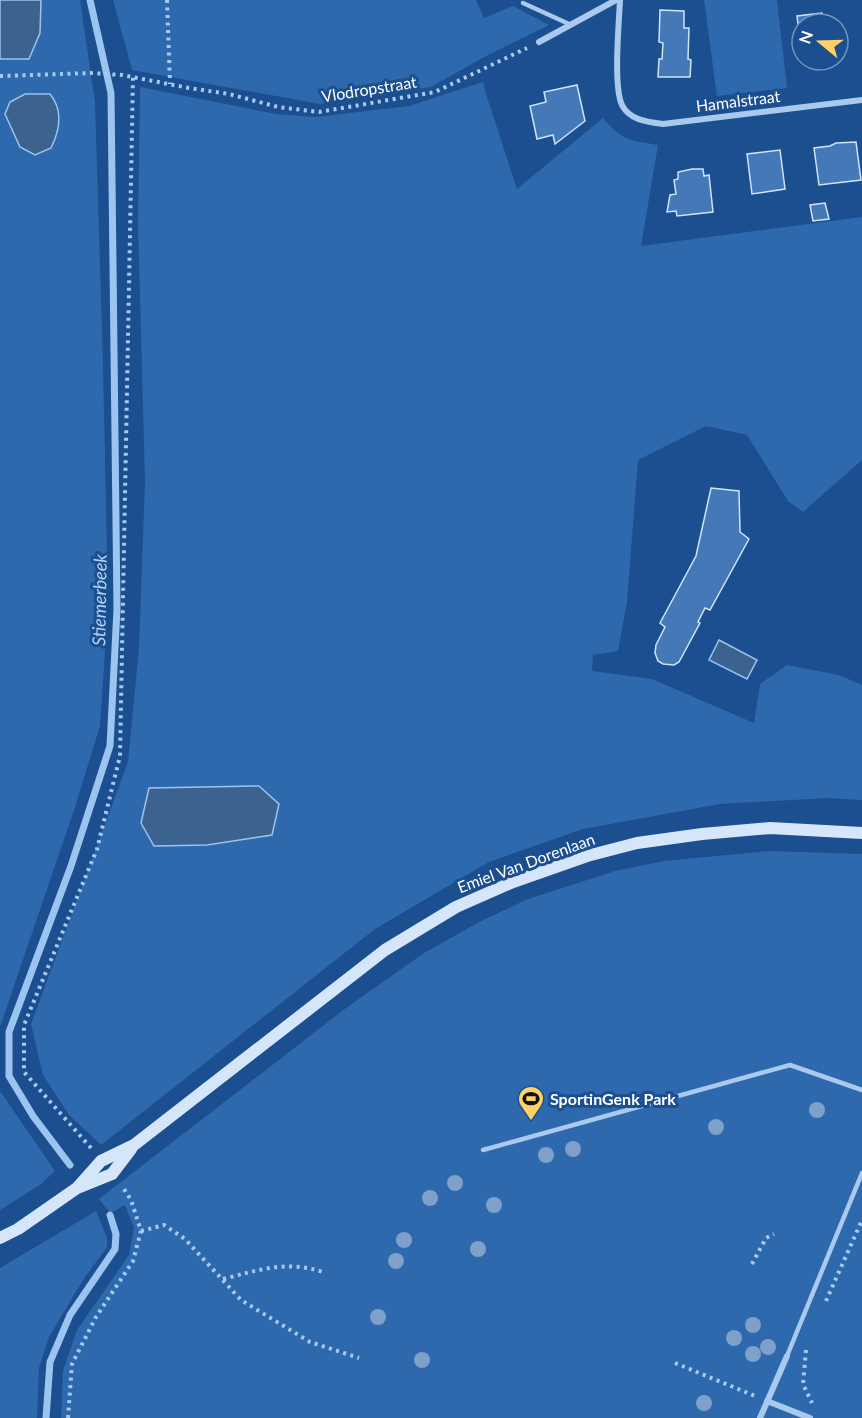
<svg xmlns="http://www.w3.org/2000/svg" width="862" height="1418" viewBox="0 0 862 1418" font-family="Lato,sans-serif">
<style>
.green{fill:#2e69ad}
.water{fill:#3c6290;stroke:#9cc4f0;stroke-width:1.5}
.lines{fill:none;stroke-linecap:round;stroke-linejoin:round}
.stream{stroke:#9cc4f0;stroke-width:7}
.building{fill:#4478b7;stroke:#cfe3fa;stroke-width:1.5}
.path{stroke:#a9c9ee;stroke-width:4;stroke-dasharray:3 4.5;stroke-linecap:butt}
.lane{stroke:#a9c9ee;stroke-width:4.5}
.street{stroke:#a9c9ee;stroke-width:6}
.secondary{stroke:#d6e6fa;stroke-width:12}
.tree{fill:#7ea0ca}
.labels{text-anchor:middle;stroke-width:6;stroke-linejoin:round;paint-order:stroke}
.street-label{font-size:16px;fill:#fff;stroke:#1b4f8f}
.poi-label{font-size:16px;font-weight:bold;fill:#fff;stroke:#1b4f8f;text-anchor:start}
.water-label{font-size:18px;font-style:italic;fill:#b5d3f5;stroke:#1b4f8f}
</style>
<rect width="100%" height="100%" fill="#1b4f8f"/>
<g class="green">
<polygon points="41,0 80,0 95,102 103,363 108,607 100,726 75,807 0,1027 0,59 29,59 40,33"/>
<polygon points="113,0 476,0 484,18 513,6 549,25 488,55 431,87 320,104 132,70"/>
<polygon points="704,0 777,0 787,88 717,96"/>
<path d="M483 82 486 94 517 189 603 118C622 141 630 140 658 145L641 246 862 217V460L803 512 788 501 747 435 706 426 638 460 627 602 618 651 593 655 592 671 652 679 754 723 760 684 787 665 839 675 862 685V800L827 798 720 804 583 829 489 862 375 929 101 1145 69 1115 43 1075 31 1024 128 762 139 648 145 481 138 225 140 87 276 114 316 117 409 106Z"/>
<polygon points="769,851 862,854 862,1418 61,1418 63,1371 77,1330 129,1255 134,1228 125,1205 110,1213 99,1199 346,1008 424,953 481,921 528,899 615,871 664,861"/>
<polygon points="0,1091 55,1171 41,1184 0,1210"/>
<polygon points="96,1211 107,1238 107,1247 83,1280 49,1337 39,1368 37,1418 0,1418 0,1268"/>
</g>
<g class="water">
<polygon points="0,0 41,0 40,33 29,59 0,59"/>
<path d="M25 94H50C63 110 60 130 51 148L35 155 20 147 5 114 10 102Z"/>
<polygon points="719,640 757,660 747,679 709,660"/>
<polygon points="259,786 279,804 272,835 207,845 154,846 141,823 149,788"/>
</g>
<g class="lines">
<g class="stream">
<polyline points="70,1165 33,1116 9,1076 9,1032 71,866 110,746 117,609 111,93 90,0"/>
<polyline points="46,1418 50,1362 70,1315 115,1249 116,1234 110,1215"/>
</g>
</g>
<g class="building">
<polygon points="660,10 684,11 684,28 689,28 688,59 691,60 690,77 658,77 659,59 662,59 663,43 659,42"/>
<polygon points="822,13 823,21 832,20 833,24 802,24 802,40 800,40 797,16"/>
<polygon points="577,85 585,121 555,144 553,135 537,139 530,106 546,102 544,92"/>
<polygon points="856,142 861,180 819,185 814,148 830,146 836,143"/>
<polygon points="780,150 785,189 752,194 747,154"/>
<polygon points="692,169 703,169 704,176 709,175 713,212 677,216 676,211 667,212 670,195 676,194 674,180 678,179 678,172"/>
<polygon points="825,203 829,219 813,221 810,205"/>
<polygon points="711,488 739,491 740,532 749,539 710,610 705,608 698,622 700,623 679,662 674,665 663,664 658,661 655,653 656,645 665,627 660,623 696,556"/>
</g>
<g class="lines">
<g class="path">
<polyline points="167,0 170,84"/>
<polyline points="0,76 91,73 122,75 189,88 229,94 278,107 319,112 435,92 527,48"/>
<polyline points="91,1148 24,1072 24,1025 97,849 120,756 133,76"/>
<polyline points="141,1231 164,1225 185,1239 241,1300 310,1342 359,1358"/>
<polyline points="752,1264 766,1238 774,1234"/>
<path d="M223 1279C259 1270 286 1260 323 1272"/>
<polyline points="826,1301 862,1220"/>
<polyline points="806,1350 803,1384 812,1403"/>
<polyline points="675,1363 755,1396"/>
<polyline points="68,1418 72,1364 96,1317 133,1261 141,1231 131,1200 122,1186"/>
</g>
<g class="lane">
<polyline points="523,3 569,24"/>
<polyline points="483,1150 790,1065 862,1090"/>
<polyline points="787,1356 862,1173"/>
</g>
<g class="street">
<path d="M620 0C619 23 613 86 622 105 629 120 648 122 663 124L862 100"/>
<polyline points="539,42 616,0"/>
<polyline points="767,1401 810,1418"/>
<polyline points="760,1418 787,1356"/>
</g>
<g class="secondary">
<polyline points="80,1187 112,1174 131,1149"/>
<polyline points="0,1238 18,1229 77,1188 101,1161 134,1145 385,950 456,907 513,882 587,856 637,843 702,834 770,828 862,833"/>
</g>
</g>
<g class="tree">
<circle cx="817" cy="1110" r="8"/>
<circle cx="716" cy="1127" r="8"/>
<circle cx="573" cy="1149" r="8"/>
<circle cx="546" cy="1155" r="8"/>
<circle cx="455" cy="1183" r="8"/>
<circle cx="430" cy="1198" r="8"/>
<circle cx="494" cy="1205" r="8"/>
<circle cx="404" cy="1240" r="8"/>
<circle cx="478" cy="1249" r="8"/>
<circle cx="396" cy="1261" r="8"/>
<circle cx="378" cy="1317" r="8"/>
<circle cx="753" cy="1325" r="8"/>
<circle cx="734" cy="1338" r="8"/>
<circle cx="768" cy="1347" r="8"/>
<circle cx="753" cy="1354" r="8"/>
<circle cx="422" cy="1360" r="8"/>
<circle cx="704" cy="1403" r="8"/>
</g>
<defs>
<symbol id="stadium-pin" viewBox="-11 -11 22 30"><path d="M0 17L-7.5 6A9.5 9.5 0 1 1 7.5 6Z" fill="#ffd166" stroke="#1b4f8f"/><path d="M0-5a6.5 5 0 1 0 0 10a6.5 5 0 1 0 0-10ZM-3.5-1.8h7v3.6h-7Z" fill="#111"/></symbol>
</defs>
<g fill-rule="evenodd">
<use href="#stadium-pin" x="516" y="1084" width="30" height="40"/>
</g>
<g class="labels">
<g class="street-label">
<text transform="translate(369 89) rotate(-9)" y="6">Vlodropstraat</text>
<text transform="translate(738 101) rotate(-7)" y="6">Hamalstraat</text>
<text transform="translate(526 863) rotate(-20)" y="6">Emiel Van Dorenlaan</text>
</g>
<g class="poi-label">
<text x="550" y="1105">SportinGenk Park</text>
</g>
<g class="water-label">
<text transform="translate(100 600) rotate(-89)" y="6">Stiemerbeek</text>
</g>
</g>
<g transform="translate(820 42) rotate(289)"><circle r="28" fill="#1b4f8f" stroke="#7695bc" stroke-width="1.5"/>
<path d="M0-4.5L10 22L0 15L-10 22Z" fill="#ffd166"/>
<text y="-9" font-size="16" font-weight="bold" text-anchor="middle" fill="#ffffff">N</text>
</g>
</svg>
